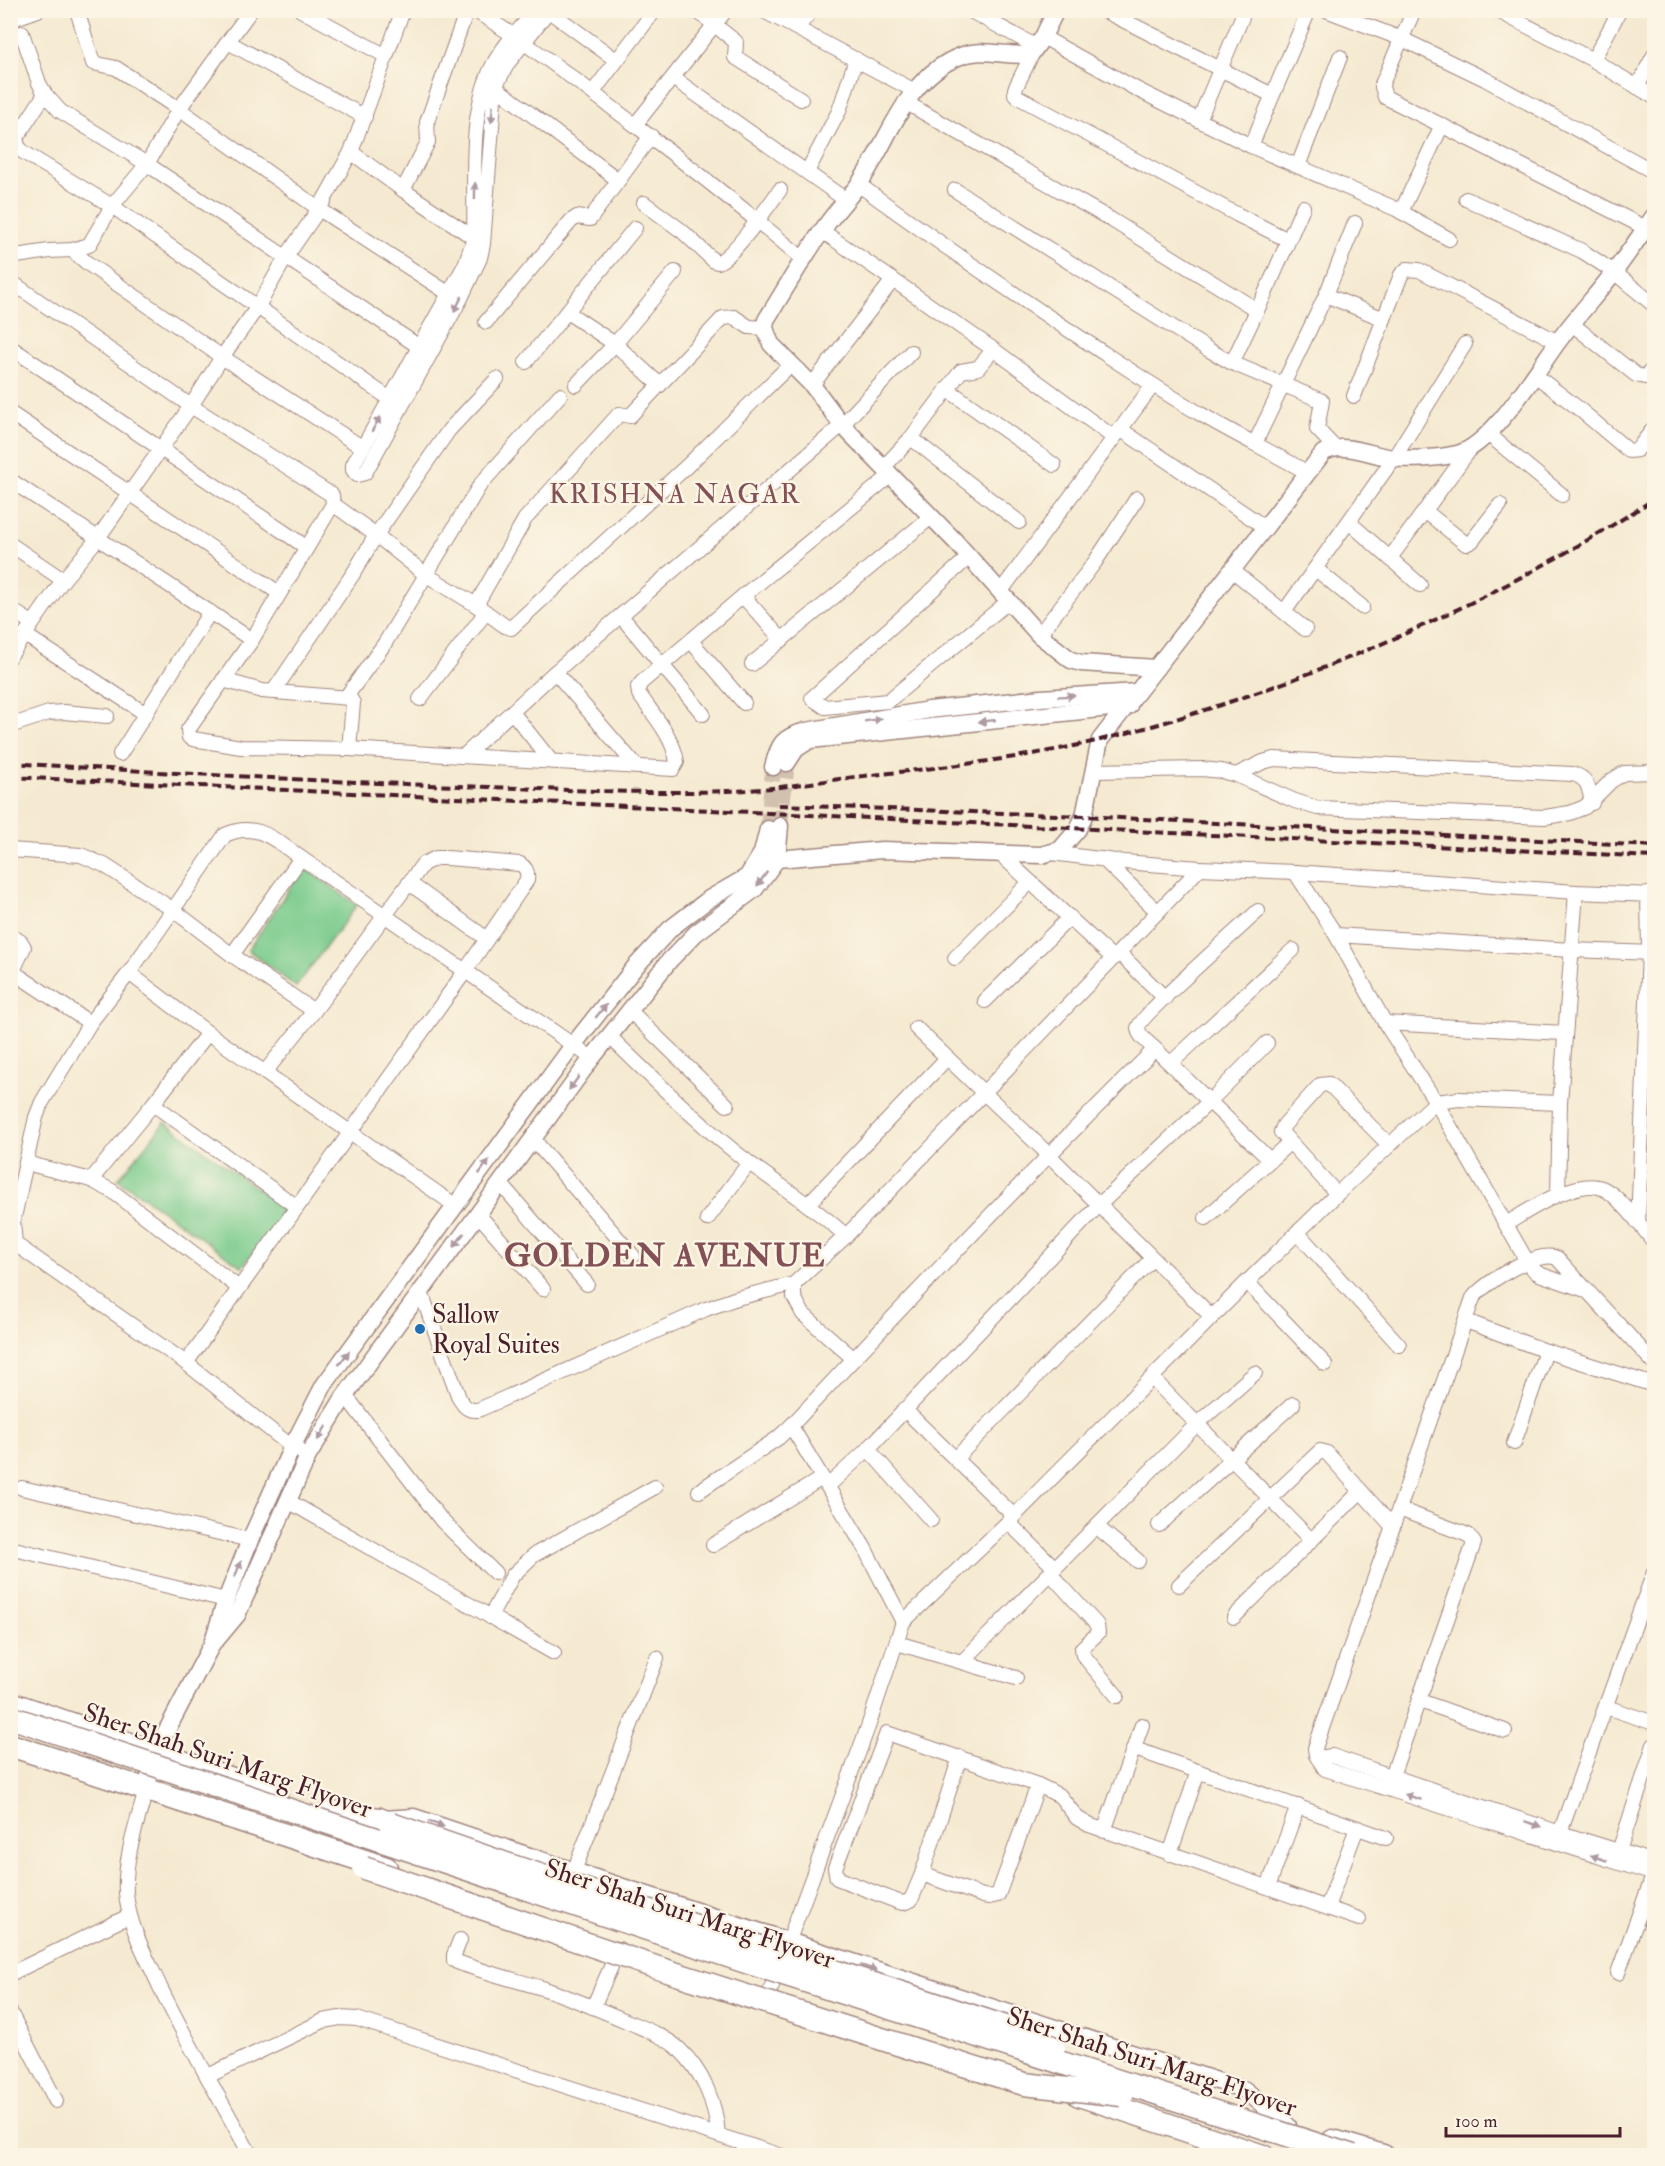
<svg xmlns="http://www.w3.org/2000/svg" width="1665" height="2166" viewBox="0 0 1665 2166" font-family="'IM FELL Double Pica',serif">
<style>
.green{fill:#79cb8c;stroke:#62755c;stroke-width:1.5}
.lines{fill:none;stroke-linecap:round;stroke-linejoin:round}
.tertiary-tunnel{stroke:#d3c1b0;stroke-width:16;stroke-dasharray:16 8;stroke-linecap:butt}
.minor-casing{stroke:#a0847e;stroke-width:16}
.tertiary-casing{stroke:#a0847e;stroke-width:19}
.trunk-casing{stroke:#a0847e;stroke-width:25}
.minor{stroke:#fff;stroke-width:14}
.tertiary{stroke:#fff;stroke-width:16}
.trunk{stroke:#fff;stroke-width:22}
.rail{stroke:#4a1f2b;stroke-width:4;stroke-dasharray:9 4.5;stroke-linecap:butt}
.trunk-bridge-casing{stroke:#a0847e;stroke-width:25;stroke-linecap:butt}
.trunk-bridge{stroke:#fff;stroke-width:22}
.oneway{fill:#ae9aa0}
.poi-dot{fill:#1f6fb2;stroke:#fcf5e5;stroke-width:2}
.labels{text-anchor:middle;stroke-width:5;stroke-linejoin:round;paint-order:stroke}
.poi-label{font-size:26px;fill:#4a1f2b;stroke:#fcf5e5;text-anchor:start}
.street-label{font-size:26px;fill:#4a1f2b;stroke:#fcf5e5}
.neighbourhood-label{font-size:27px;letter-spacing:1.5px;fill:#835055;stroke:#fcf5e5}
.district-label{font-size:32px;font-weight:bold;letter-spacing:1.5px;fill:#835055;stroke:#fcf5e5}
</style>
<rect width="100%" height="100%" fill="#fcf5e5"/>
<filter id="ink" filterUnits="userSpaceOnUse"><feTurbulence type="fractalNoise" baseFrequency=".0167" numOctaves="2"/><feDisplacementMap in="SourceGraphic" scale="12" xChannelSelector="R" yChannelSelector="G"/><feConvolveMatrix kernelMatrix="1 2 1 2 8 2 1 2 1" color-interpolation-filters="sRGB"/></filter>
<filter id="wash" filterUnits="userSpaceOnUse"><feTurbulence type="fractalNoise" baseFrequency=".008" numOctaves="4" result="noise"/><feDisplacementMap in="SourceGraphic" scale="24" xChannelSelector="R" yChannelSelector="G"/><feGaussianBlur stdDeviation="1.35" result="paint"/><feColorMatrix in="noise" values="0 0 0 0 0 0 0 0 0 0 0 0 0 0 0 0 0 1.4 0 .05"/><feComposite in="paint" operator="in"/></filter>
<g filter="url(#wash)">
<rect width="100%" height="100%" fill="#f5ead1"/>
<g class="green">
<polygon points="304,867 357,905 296,987 248,950"/>
<polygon points="165,1122 288,1211 242,1267 118,1179"/>
</g>
</g>
<g filter="url(#ink)">
<g class="lines">
<g class="tertiary-tunnel">
<polyline points="780,826 787,763"/>
<polyline points="768,829 773,767"/>
</g>
<defs>
<g id="minor">
<polyline points="77,10 93,63 116,68 179,109 319,209 448,293"/>
<polyline points="301,10 386,56"/>
<path d="M474 10C531 45 582 85 635 125 692 168 749 213 803 259"/>
<path d="M536 10C521 28 504 44 493 65 467 116 476 182 474 238L465 265 353 465V470L357 475 365 473 460 300 480 258 483 244 495 87 508 63 549 10"/>
<polyline points="696,10 736,42 735,57 801,99"/>
<polyline points="762,10 913,90"/>
<polyline points="969,10 1037,47"/>
<polyline points="1103,10 1272,95"/>
<polyline points="1326,10 1402,39 1485,79 1654,172"/>
<polyline points="1414,10 1382,84 1382,87 1385,97 1646,228"/>
<polyline points="1496,10 1593,60 1654,97"/>
<polyline points="549,11 616,60"/>
<polyline points="10,20 38,10"/>
<polyline points="797,28 812,10"/>
<polyline points="22,33 39,83 45,94 60,111 147,164 418,346"/>
<polyline points="1043,37 1138,90 1251,146 1396,209 1449,239"/>
<polyline points="228,42 365,117"/>
<polyline points="1033,52 1015,89 1015,94 1018,97 1238,215 1288,240"/>
<polyline points="1593,60 1620,10"/>
<polyline points="673,78 846,200"/>
<polyline points="489,85 495,87 618,180"/>
<polyline points="1637,87 1654,55"/>
<polyline points="593,92 655,10"/>
<polyline points="45,94 17,137 17,145 23,152 112,206 390,399"/>
<polyline points="905,102 1110,219 1257,310"/>
<polyline points="1199,120 1245,10"/>
<polyline points="635,125 726,10"/>
<polyline points="1251,146 1309,10"/>
<polyline points="351,152 403,190 474,238"/>
<polyline points="1298,166 1340,57"/>
<polyline points="807,172 839,111 856,59"/>
<path d="M858 184C936 241 1015 295 1096 348 1131 371 1167 395 1204 416 1238 436 1274 453 1308 473"/>
<polyline points="403,190 428,142 427,122 467,10"/>
<polyline points="955,190 1209,350 1232,363 1320,400 1322,401 1317,429 1335,448"/>
<polyline points="1466,199 1582,251 1614,272 1654,305"/>
<path d="M644 203 682 231 714 261 718 262C734 256 768 206 780 190"/>
<polyline points="1401,212 1442,125"/>
<polyline points="822,231 990,347 1113,437"/>
<polyline points="72,250 87,263 222,357 363,448"/>
<polyline points="10,257 49,251 72,250 89,245 112,206 147,164 179,109 251,10"/>
<path d="M10 281 191 406 332 495 333 504 252 640 188 730 189 737 193 739 241 747 349 749 673 769 677 762C673 736 654 716 639 694L638 687 642 682 743 596 891 475"/>
<polyline points="1326,295 1384,319"/>
<polyline points="567,312 615,344 660,385"/>
<polyline points="486,322 571,221 577,217 590,219 651,136"/>
<polyline points="1572,324 1636,375 1645,377 1654,368"/>
<polyline points="10,347 306,547"/>
<polyline points="526,362 635,228"/>
<polyline points="1232,363 1270,283 1303,207"/>
<polyline points="1535,375 1578,408 1629,451 1637,450 1654,428"/>
<polyline points="576,385 615,344 675,272"/>
<polyline points="812,385 893,280"/>
<polyline points="947,389 1054,465"/>
<polyline points="1354,396 1401,275 1407,269 1419,270 1558,342"/>
<polyline points="10,413 279,593"/>
<polyline points="1120,429 1266,528"/>
<polyline points="1488,434 1562,495"/>
<polyline points="911,438 1019,522"/>
<polyline points="1255,443 1326,295 1355,223"/>
<polyline points="884,467 911,438 961,371 978,368 993,350"/>
<polyline points="10,480 252,640"/>
<polyline points="333,504 376,535 425,574 476,605 505,626 511,628 687,466 790,365"/>
<polyline points="1425,511 1466,544 1472,541 1500,505"/>
<polyline points="1349,522 1420,585"/>
<polyline points="10,544 63,580"/>
<polyline points="969,557 812,698 825,707 888,701 1009,601"/>
<polyline points="1390,558 1471,448"/>
<polyline points="1316,569 1362,607"/>
<polyline points="1232,570 1305,629"/>
<polyline points="1001,591 1153,385"/>
<polyline points="743,596 782,640"/>
<polyline points="476,605 525,519 619,414 630,416 723,318 734,317 749,327 765,328"/>
<polyline points="10,609 32,623"/>
<polyline points="1284,612 1394,458 1465,344"/>
<polyline points="621,616 703,714"/>
<polyline points="25,635 146,714"/>
<polyline points="1039,635 1095,562 1137,498"/>
<polyline points="691,641 744,703"/>
<polyline points="10,656 63,580 98,538 191,406 222,357 257,308 286,257 319,209 351,152 403,10"/>
<polyline points="752,664 931,517"/>
<polyline points="555,672 637,767"/>
<polyline points="223,680 262,691 350,698 353,703 349,749"/>
<polyline points="273,692 353,574 376,535 449,430 497,379"/>
<polyline points="346,697 385,643 480,485 560,395"/>
<polyline points="420,699 486,612"/>
<polyline points="512,712 551,761"/>
<polyline points="10,726 49,713 64,712 107,716"/>
<polyline points="120,754 210,612"/>
<polyline points="465,755 555,672 842,425 911,352"/>
<polyline points="1093,771 1202,769 1221,771 1236,775 1295,801 1317,808 1545,817 1570,813 1585,807 1611,781 1624,773 1654,772"/>
<path d="M1236 775 1263 762 1274 759 1572 774C1588 777 1589 788 1592 803"/>
<polyline points="10,850 81,855 104,865 172,909 232,955 314,1011"/>
<polyline points="999,853 1113,958"/>
<polyline points="1051,853 1124,862 1200,868 1295,872 1576,892 1654,895"/>
<polyline points="1103,859 1158,912"/>
<polyline points="1295,872 1336,935 1385,1023 1436,1102 1528,1263 1536,1272 1542,1275 1585,1290"/>
<polyline points="409,883 487,939"/>
<path d="M1258 911C1243 925 1139 1017 1138 1028 1138 1036 1150 1044 1155 1049L1270 1160"/>
<polyline points="10,935 21,942 24,947 12,973"/>
<polyline points="1336,935 1571,950 1654,953"/>
<polyline points="1119,953 1165,998"/>
<polyline points="232,955 301,858"/>
<polyline points="955,958 1030,882"/>
<polyline points="10,973 19,976 90,1023"/>
<polyline points="129,973 208,1033 456,1206"/>
<polyline points="985,1001 1070,917"/>
<polyline points="629,1010 727,1105"/>
<polyline points="1385,1023 1564,1033"/>
<polyline points="916,1028 1048,1154 1212,1317"/>
<path d="M609 1036C654 1079 698 1124 748 1162 781 1187 815 1207 846 1236"/>
<polyline points="1171,1063 1293,950"/>
<polyline points="153,1104 297,1207"/>
<polyline points="533,1139 633,1256"/>
<polyline points="26,1163 91,1180 112,1191 239,1288"/>
<polyline points="91,1180 153,1104 208,1033"/>
<polyline points="501,1184 587,1284"/>
<polyline points="1337,1194 1281,1132 1284,1125 1320,1085 1329,1084 1389,1145"/>
<polyline points="1558,1194 1560,1103 1576,892"/>
<polyline points="809,1203 947,1058"/>
<polyline points="478,1214 543,1289"/>
<polyline points="1206,1218 1289,1143"/>
<polyline points="707,1219 749,1163"/>
<polyline points="1638,1223 1649,952 1648,894"/>
<path d="M1506 1224C1528 1211 1578 1176 1604 1189 1619 1196 1643 1228 1654 1242"/>
<polyline points="1297,1232 1399,1345"/>
<polyline points="1247,1282 1325,1364"/>
<polyline points="794,1284 794,1297 803,1314 854,1359"/>
<path d="M421 1292 459 1398C464 1406 467 1411 478 1410L706 1309 737 1298 794 1284 846 1236 1200 868"/>
<polyline points="1466,1321 1546,1351 1654,1385"/>
<path d="M186 1363 466 970 527 880C528 873 527 868 520 864L447 858H436L423 864 314 1011 265 1072"/>
<path d="M1654 1363 1557 1258C1538 1249 1485 1282 1473 1298L1315 1748 1316 1755 1325 1769 1654 1874"/>
<polyline points="1152,1378 1311,1540"/>
<polyline points="345,1395 442,1521 495,1573"/>
<polyline points="904,1409 1014,1516"/>
<polyline points="791,1426 864,1547 903,1622"/>
<polyline points="1514,1443 1546,1351"/>
<polyline points="868,1449 931,1520"/>
<path d="M308 1456 292 1447 186 1363 15 1244 13 1222 36 1117 42 1102 90 1023 129 973 225 835C257 820 276 841 301 858L592 1058"/>
<polyline points="956,1458 1152,1259"/>
<polyline points="828,1486 868,1449 1099,1205 1209,1102 1267,1043"/>
<polyline points="22,1488 250,1540"/>
<path d="M699 1491 778 1438 791 1426C910 1298 1030 1172 1155 1049"/>
<polyline points="288,1501 554,1653"/>
<polyline points="1008,1522 1055,1568"/>
<polyline points="1159,1525 1293,1404"/>
<polyline points="1096,1526 1138,1561"/>
<polyline points="713,1545 822,1478"/>
<polyline points="10,1548 226,1600"/>
<polyline points="1050,1573 1097,1625 1098,1633 1082,1648 1083,1655 1117,1696"/>
<polyline points="1179,1585 1320,1451 1327,1453 1393,1527"/>
<polyline points="490,1617 513,1575 534,1555 655,1487"/>
<polyline points="1234,1617 1361,1491"/>
<polyline points="897,1643 1016,1678"/>
<polyline points="963,1661 1198,1423 1255,1373"/>
<polyline points="1420,1701 1505,1731"/>
<polyline points="1606,1707 1654,1723"/>
<polyline points="1135,1749 1386,1838"/>
<polyline points="960,1757 922,1874 911,1900 903,1903 896,1901 837,1878 835,1868 887,1733 1038,1785 1060,1796 1077,1818 1089,1825 1359,1919"/>
<polyline points="1318,1758 1332,1756 1560,1833 1654,1862"/>
<polyline points="1392,1776 1474,1543 1468,1535 1399,1509"/>
<path d="M146 1790C137 1824 124 1858 126 1893 129 1927 146 1956 160 1987 188 2044 220 2099 251 2156"/>
<polyline points="1104,1831 1142,1725"/>
<polyline points="1557,1841 1654,1572"/>
<polyline points="1619,1851 1654,1745"/>
<polyline points="1170,1854 1198,1771"/>
<polyline points="574,1871 657,1658"/>
<polyline points="922,1874 983,1896 989,1897 998,1895 1038,1785"/>
<polyline points="1268,1887 1298,1806"/>
<polyline points="1327,1907 1357,1828"/>
<path d="M460 1940 454 1955V1960L457 1962C486 1973 516 1980 545 1989 574 1999 603 2011 631 2023 647 2030 666 2037 679 2049 703 2072 716 2103 718 2135"/>
<polyline points="1618,1973 1654,1873"/>
<polyline points="10,1974 129,1916"/>
<polyline points="769,1994 868,1727 903,1622 1008,1522 1247,1282 1337,1194 1436,1102 1459,1099 1560,1103"/>
<polyline points="593,2007 619,1949"/>
<polyline points="10,2012 56,2101"/>
<polyline points="208,2076 323,2021 340,2018 357,2019 782,2156"/>
</g>
<g id="tertiary">
<path d="M1056 10 1043 37 1031 54C1006 58 983 46 958 57 904 80 890 139 859 184 847 200 833 214 822 231 802 259 785 290 766 320L765 328 771 344 812 385 842 425 955 541 1039 635 1071 660 1081 663 1156 668"/>
<polyline points="787,763 796,749 810,740 1129,706"/>
<path d="M773 767C779 744 782 737 806 731L929 710 1041 698 1137 692"/>
<path d="M777 859 882 850 1041 855 1060 850 1078 829 1084 816 1100 740 1323 453C1342 440 1372 456 1394 458 1411 460 1440 458 1457 454 1491 446 1536 372 1557 343 1575 318 1596 296 1614 272 1628 254 1641 234 1654 216"/>
<polyline points="217,1639 237,1615 308,1456 344,1397 592,1058 669,961 696,933 755,889 777,859 780,826"/>
<polyline points="146,1790 155,1753 212,1644 226,1600 250,1540 292,1447 324,1385 574,1044 635,967 671,928 709,899 747,877 762,853 768,829"/>
<polyline points="383,1819 414,1817 574,1871 1245,2090 1288,2126"/>
</g>
<g id="trunk">
<polyline points="10,1703 276,1794"/>
<polyline points="10,1745 386,1868"/>
<polyline points="329,1812 379,1819 391,1824"/>
<polyline points="1079,2095 1263,2156"/>
<polyline points="1333,2141 1383,2156"/>
</g>
</defs>
<use href="#minor" class="minor-casing"/>
<use href="#tertiary" class="tertiary-casing"/>
<use href="#trunk" class="trunk-casing"/>
<use href="#minor" class="minor"/>
<use href="#tertiary" class="tertiary"/>
<use href="#trunk" class="trunk"/>
<g class="rail">
<path d="M10 763C170 773 329 782 489 787 568 790 648 794 728 791 773 790 819 781 864 776 943 767 1023 759 1100 740 1290 692 1490 606 1654 499"/>
<polyline points="10,777 690,809 1654,857"/>
<polyline points="779,805 1084,816 1654,846"/>
</g>
<defs>
<g id="trunk-bridge">
<polyline points="10,1717 743,1961 1353,2156"/>
<polyline points="391,1824 515,1867 1021,2032 1054,2048"/>
<polyline points="364,1868 658,1968 1024,2084 1122,2095"/>
</g>
</defs>
<use href="#trunk-bridge" class="trunk-bridge-casing"/>
<use href="#trunk-bridge" class="trunk-bridge"/>
</g>
<defs><path id="oneway-solid" d="M-6-.8H1V-3.2L6.5 0L1 3.2V.8H-6Z" transform="scale(1.5)"/></defs>
<g class="oneway">
<use href="#oneway-solid" transform="translate(492 114) rotate(95)"/>
<use href="#oneway-solid" transform="translate(475 191) rotate(-89)"/>
<use href="#oneway-solid" transform="translate(458 304) rotate(118)"/>
<use href="#oneway-solid" transform="translate(376 424) rotate(-61)"/>
<use href="#oneway-solid" transform="translate(1066 696) rotate(-4)"/>
<use href="#oneway-solid" transform="translate(873 720) rotate(-9)"/>
<use href="#oneway-solid" transform="translate(987 721) rotate(174)"/>
<use href="#oneway-solid" transform="translate(762 879) rotate(126)"/>
<use href="#oneway-solid" transform="translate(601 1011) rotate(-51)"/>
<use href="#oneway-solid" transform="translate(574 1083) rotate(126)"/>
<use href="#oneway-solid" transform="translate(484 1167) rotate(-54)"/>
<use href="#oneway-solid" transform="translate(459 1240) rotate(126)"/>
<use href="#oneway-solid" transform="translate(344 1358) rotate(-53)"/>
<use href="#oneway-solid" transform="translate(322 1433) rotate(121)"/>
<use href="#oneway-solid" transform="translate(238 1569) rotate(-68)"/>
<use href="#oneway-solid" transform="translate(1413 1797) rotate(-162)"/>
<use href="#oneway-solid" transform="translate(436 1824) rotate(19)"/>
<use href="#oneway-solid" transform="translate(1533 1824) rotate(19)"/>
<use href="#oneway-solid" transform="translate(1599 1858) rotate(-162)"/>
<use href="#oneway-solid" transform="translate(869 1968) rotate(18)"/>
</g>
</g>
<circle class="poi-dot" cx="420" cy="1329" r="6"/>
<g class="labels">
<g class="poi-label">
<text x="432" y="1323">Sallow<tspan x="432" dy="30">Royal Suites</tspan></text>
</g>
<g class="street-label">
<text transform="translate(228 1760) rotate(19)" y="9">Sher Shah Suri Marg Flyover</text>
<text transform="translate(690 1913) rotate(18)" y="9">Sher Shah Suri Marg Flyover</text>
<text transform="translate(1152 2061) rotate(18)" y="9">Sher Shah Suri Marg Flyover</text>
</g>
<g class="neighbourhood-label">
<text x="675" y="503">KRISHNA NAGAR</text>
</g>
<g class="district-label">
<text x="665" y="1266">GOLDEN AVENUE</text>
</g>
</g>
<rect width="1665" height="2166" fill="none" stroke="#fcf5e5" stroke-width="36"/>
<path d="M1446 2127v9h174v-9" fill="none" stroke="#4a1f2b" stroke-width="3"/>
<text x="1455" y="2127" font-size="18" fill="#4a1f2b" stroke="#fcf5e5" stroke-width="4.5" paint-order="stroke">100 m</text>
</svg>
